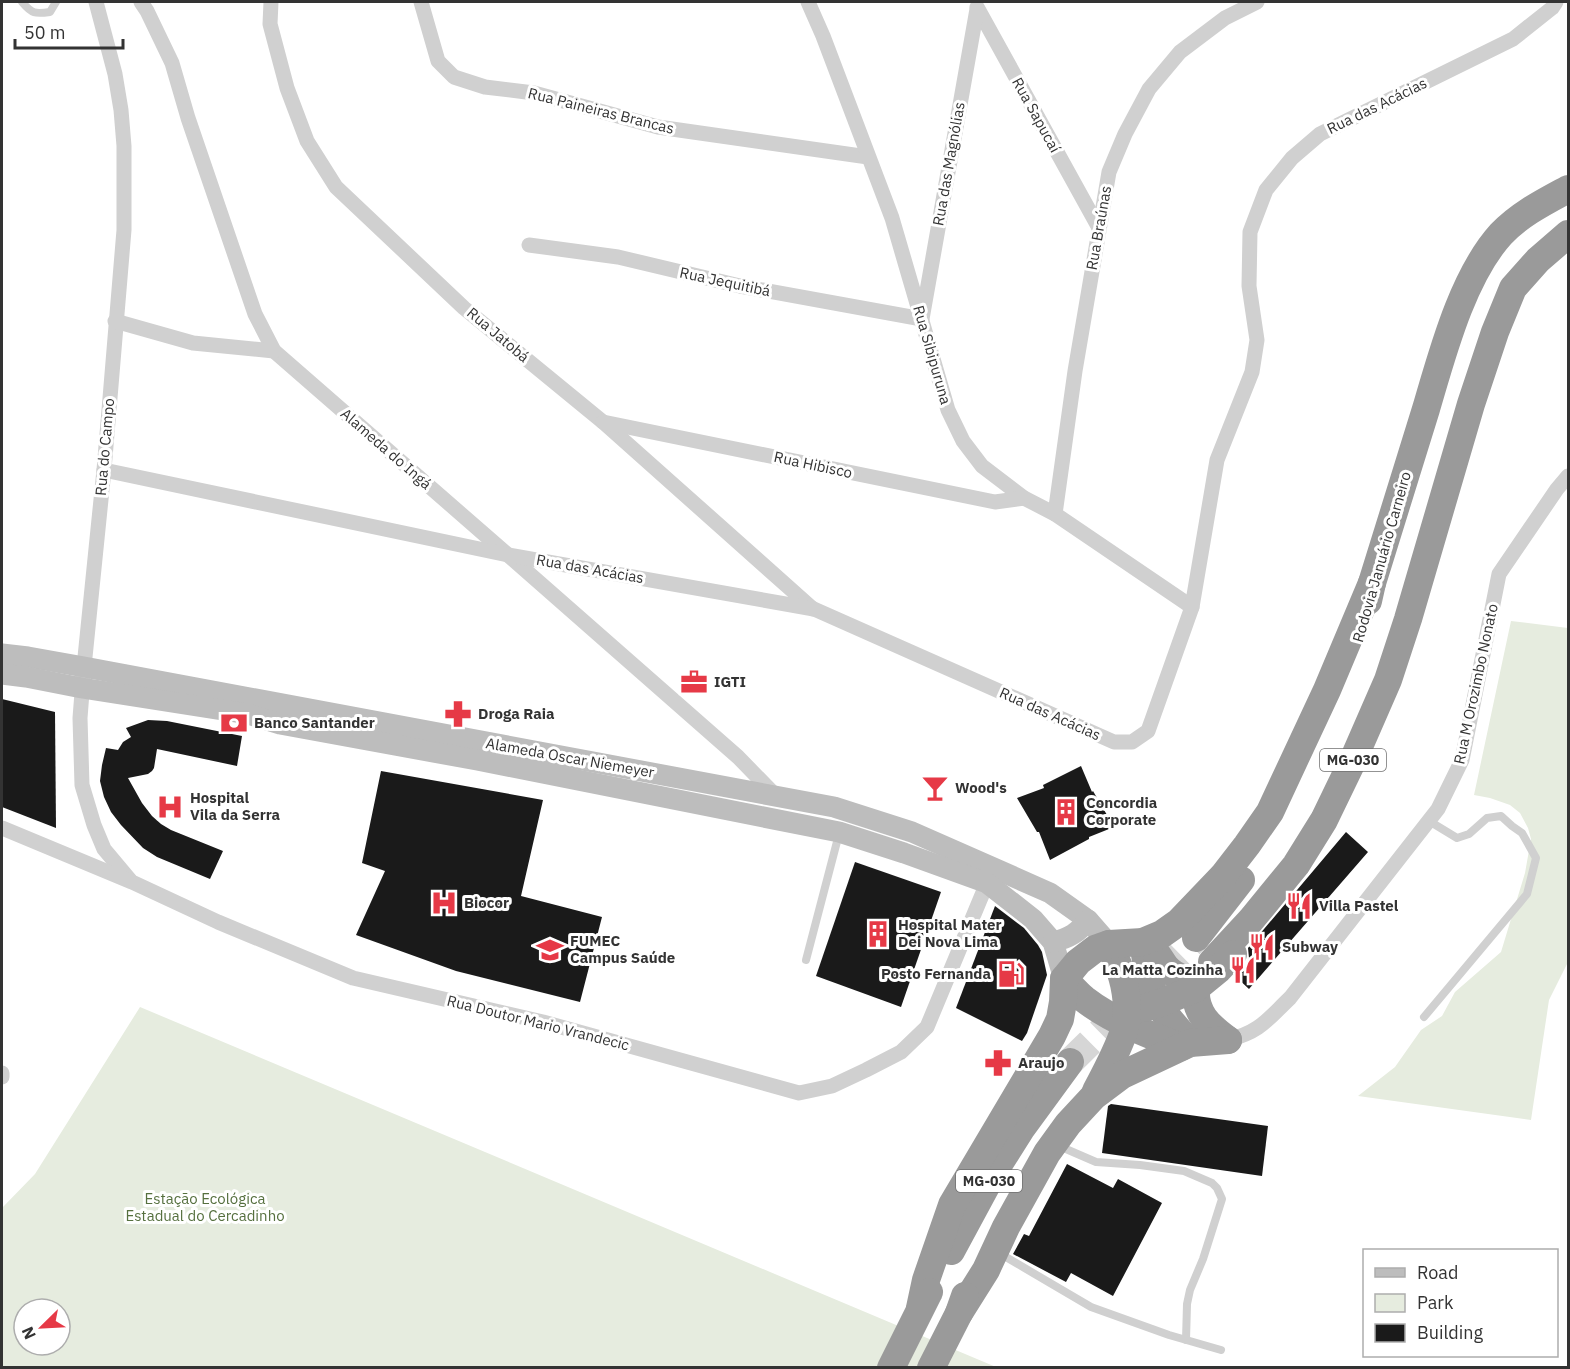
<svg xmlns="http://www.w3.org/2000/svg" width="1570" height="1369" viewBox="0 0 1570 1369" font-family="'IBM Plex Sans',sans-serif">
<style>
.green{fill:#e6ecdf;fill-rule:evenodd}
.building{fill:#1a1a1a}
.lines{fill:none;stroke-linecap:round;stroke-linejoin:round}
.highway-tunnel{stroke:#d6d6d6;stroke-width:28;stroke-dasharray:28 14;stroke-linecap:butt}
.lane{stroke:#d0d0d0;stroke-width:8}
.street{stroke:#d0d0d0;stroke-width:15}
.secondary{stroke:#bdbdbd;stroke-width:21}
.highway{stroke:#9a9a9a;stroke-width:28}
.labels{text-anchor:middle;stroke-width:6;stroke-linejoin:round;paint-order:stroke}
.shield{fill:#fff;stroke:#707070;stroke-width:1.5}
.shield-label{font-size:14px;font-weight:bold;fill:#333}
.street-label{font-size:15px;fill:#333;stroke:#fff}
.poi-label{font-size:15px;font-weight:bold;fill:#333;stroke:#fff;text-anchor:start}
.park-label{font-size:15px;fill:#56703f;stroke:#fff}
</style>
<rect width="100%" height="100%" fill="#fff"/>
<g class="green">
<polygon points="1511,621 1568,628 1568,962 1549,1000 1531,1120 1358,1096 1395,1067 1421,1030 1442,1016 1455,992 1501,952 1525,873 1531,839 1528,828 1520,813 1510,805 1490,798 1474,795"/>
<path d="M140 1007 996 1367 2 1368V1208L35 1174ZM24 1309H60V1345H24Z"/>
</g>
<g class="building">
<polygon points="2,699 55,712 56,828 2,807"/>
<polygon points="148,720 167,721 242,736 237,766 157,749 154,768 152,771 148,774 128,778 142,803 152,816 161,824 171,830 223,851 210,879 157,857 143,848 121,825 111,812 104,797 100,781 102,765 106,748 118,750 123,742 131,737 126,728"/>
<polygon points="1081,766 1092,792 1093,791 1114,827 1089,837 1089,839 1050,860 1039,832 1037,832 1017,798 1044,788 1043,785"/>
<polygon points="381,771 543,800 521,896 602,917 580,1002 456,971 356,935 385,871 362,863"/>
<polygon points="1346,832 1368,852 1249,989 1235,976 1245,965 1249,958 1248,948"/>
<polygon points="855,862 941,892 901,1007 816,976"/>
<polygon points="995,906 1024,928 1038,945 1042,952 1047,975 1027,1033 1022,1041 956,1008"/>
<polygon points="1111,1104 1268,1126 1262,1176 1102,1153 1108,1106"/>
<polygon points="1067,1164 1113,1188 1118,1179 1162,1203 1113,1296 1071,1273 1066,1282 1013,1254 1024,1234 1029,1236"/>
</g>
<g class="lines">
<polyline class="highway-tunnel" points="1070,1062 1196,938"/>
<g class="lane">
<path d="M22 2C32 14 35 14 50 12L56 2"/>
<polyline points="806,960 839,834"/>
<polyline points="1424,1017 1527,894 1536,858 1522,833 1512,826 1501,816 1487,818 1469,834 1457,838 1429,821"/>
<polyline points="1059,1146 1096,1162 1140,1165 1184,1171 1212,1183 1217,1188 1222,1199 1203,1259 1190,1290 1187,1304 1186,1340"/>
<polyline points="999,1253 1091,1307 1169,1335 1221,1350"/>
</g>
<g class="street">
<polyline points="96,2 115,74 121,110 124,146 124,230 104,470 84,667 80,718 82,785 94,825 104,849 130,880"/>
<polyline points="141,2 147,11 172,63 188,118 255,314 274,351 508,555 738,757 777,797"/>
<polyline points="271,2 270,24 287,88 307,141 336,187 464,308 603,422 813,609"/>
<polyline points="421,2 438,61 454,77 485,87 534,93 658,127 868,157"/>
<polyline points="808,2 823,36 892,218 948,410 963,441 982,466 1024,498 1055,514 1192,607"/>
<polyline points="977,7 1099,228"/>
<polyline points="529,245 618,257 740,286 922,319 977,9"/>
<polyline points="115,321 193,343 274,351"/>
<polyline points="603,422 995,502 1024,498"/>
<polyline points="104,470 508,555 814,609 1114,742 1132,742 1148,731 1192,607 1217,460 1252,372 1257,340 1249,286 1250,232 1266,190 1292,158 1320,134 1513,39 1552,8 1556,2"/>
<polyline points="1055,514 1075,371 1109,172 1125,134 1149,89 1180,52 1225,18 1257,2"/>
<polyline points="2,828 132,882 218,922 353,978 543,1022 799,1093 832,1086 866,1070 901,1052 927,1027 987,883"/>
<path d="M1228 1040C1260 1032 1267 1020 1290 998L1438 809 1462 760 1499 574 1557 489 1568 476"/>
<polyline points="2,1073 2,1077"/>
</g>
<g class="secondary">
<polyline points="2,654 28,657 84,667 834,807 912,832 1050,893 1088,920 1109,944"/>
<polyline points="2,674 26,677 82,688 248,714 280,724 477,760 839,832 904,853 987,883 1033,919 1053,942 1064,979"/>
<path d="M1053 942C1069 938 1078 933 1088 920"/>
</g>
<g class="highway">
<path d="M1368 601 1372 583C1390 525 1408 467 1426 409 1442 355 1462 277 1501 234 1520 214 1544 202 1568 189"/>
<polyline points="1196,938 1241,880"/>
<path d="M1143 942C1147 964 1148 987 1160 1006 1168 1020 1180 1031 1190 1043"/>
<path d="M1143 942C1155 949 1156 953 1163 963 1171 976 1186 980 1200 984"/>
<polyline points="1212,962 1251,920 1296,865 1324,820 1354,758 1388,680 1408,619 1471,404 1495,332 1513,288 1538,260 1568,234"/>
<path d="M1064 979C1071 986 1077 993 1084 999 1111 1020 1149 1035 1181 1047"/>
<path d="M1196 988C1194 1013 1209 1026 1228 1040"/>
<polyline points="1113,1016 1158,1004 1196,988 1218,970 1233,954"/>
<path d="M1096 1091C1106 1072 1117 1052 1124 1031 1130 1013 1126 987 1120 970 1117 961 1112 952 1109 944"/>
<polyline points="951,1251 992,1175 1021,1129 1070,1062"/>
<polyline points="920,1308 926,1280 952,1205 1052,1036 1060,1019 1063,1002 1064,979 1078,962 1095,949 1109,944 1143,942 1162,934 1179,922 1223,876 1247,845 1270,812 1284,782 1327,690 1372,583"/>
<polyline points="959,1313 986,1270 1006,1227 1047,1153 1068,1124 1094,1096 1122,1075 1190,1043 1228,1040"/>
<polyline points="891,1368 929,1292"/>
<polyline points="931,1368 959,1313 965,1296"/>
</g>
</g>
<defs>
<symbol id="office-bare" viewBox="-9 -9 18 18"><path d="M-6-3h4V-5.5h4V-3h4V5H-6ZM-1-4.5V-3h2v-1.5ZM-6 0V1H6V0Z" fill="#e63946" stroke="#fff" stroke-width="2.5" paint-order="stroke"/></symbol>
<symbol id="pharmacy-bare" viewBox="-9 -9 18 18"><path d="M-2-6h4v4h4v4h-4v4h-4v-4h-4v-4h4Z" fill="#e63946" stroke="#fff" stroke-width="2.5" paint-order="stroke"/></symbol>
<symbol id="bank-bare" viewBox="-9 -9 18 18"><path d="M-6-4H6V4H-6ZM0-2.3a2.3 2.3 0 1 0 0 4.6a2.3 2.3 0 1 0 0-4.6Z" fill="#e63946" stroke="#fff" stroke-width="2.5" paint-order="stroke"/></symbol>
<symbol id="bar-bare" viewBox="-9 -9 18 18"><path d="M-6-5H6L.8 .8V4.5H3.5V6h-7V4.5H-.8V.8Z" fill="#e63946" stroke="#fff" stroke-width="2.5" paint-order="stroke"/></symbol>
<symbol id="hospital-bare" viewBox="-9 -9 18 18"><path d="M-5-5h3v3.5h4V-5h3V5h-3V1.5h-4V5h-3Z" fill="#e63946" stroke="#fff" stroke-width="2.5" paint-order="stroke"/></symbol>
<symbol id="building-bare" viewBox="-9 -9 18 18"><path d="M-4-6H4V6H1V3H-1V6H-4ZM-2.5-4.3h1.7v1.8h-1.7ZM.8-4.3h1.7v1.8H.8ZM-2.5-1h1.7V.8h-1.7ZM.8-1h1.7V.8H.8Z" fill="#e63946" stroke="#fff" stroke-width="2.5" paint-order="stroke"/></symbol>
<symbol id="restaurant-bare" viewBox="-9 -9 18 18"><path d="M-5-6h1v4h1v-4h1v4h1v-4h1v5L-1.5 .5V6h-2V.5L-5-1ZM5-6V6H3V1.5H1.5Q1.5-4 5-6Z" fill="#e63946" stroke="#fff" stroke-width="2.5" paint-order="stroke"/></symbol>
<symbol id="university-bare" viewBox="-9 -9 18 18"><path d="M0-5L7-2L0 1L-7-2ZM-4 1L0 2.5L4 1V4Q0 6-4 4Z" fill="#e63946" stroke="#fff" stroke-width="2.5" paint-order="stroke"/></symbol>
<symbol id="fuel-bare" viewBox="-9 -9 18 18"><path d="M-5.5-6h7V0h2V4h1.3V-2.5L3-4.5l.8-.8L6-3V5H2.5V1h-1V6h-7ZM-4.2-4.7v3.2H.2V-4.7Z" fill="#e63946" stroke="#fff" stroke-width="2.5" paint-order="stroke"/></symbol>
</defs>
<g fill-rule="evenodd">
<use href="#office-bare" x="675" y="663" width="38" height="38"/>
<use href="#pharmacy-bare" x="439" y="695" width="38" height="38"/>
<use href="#bank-bare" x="215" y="704" width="38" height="38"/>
<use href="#bar-bare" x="916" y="769" width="38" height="38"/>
<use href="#hospital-bare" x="151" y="788" width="38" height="38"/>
<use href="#building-bare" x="1047" y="793" width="38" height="38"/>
<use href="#hospital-bare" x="425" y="884" width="38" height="38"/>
<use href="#restaurant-bare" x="1280" y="887" width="38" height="38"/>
<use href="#building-bare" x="859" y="915" width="38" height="38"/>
<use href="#restaurant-bare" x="1243" y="928" width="38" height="38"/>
<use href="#university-bare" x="531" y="931" width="38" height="38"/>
<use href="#restaurant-bare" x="1224" y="951" width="38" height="38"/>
<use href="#fuel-bare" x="992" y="955" width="38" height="38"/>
<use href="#pharmacy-bare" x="979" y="1044" width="38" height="38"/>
</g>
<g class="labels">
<g class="shield">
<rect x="1320" y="749" width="66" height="22" rx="4.5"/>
<rect x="956" y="1170" width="66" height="22" rx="4.5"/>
</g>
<g class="shield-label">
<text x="1353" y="765">MG-030</text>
<text x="989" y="1186">MG-030</text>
</g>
<g class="street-label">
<text transform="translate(1377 106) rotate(-26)" y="5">Rua das Acácias</text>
<text transform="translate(601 111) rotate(14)" y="5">Rua Paineiras Brancas</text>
<text transform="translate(1036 115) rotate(61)" y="5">Rua Sapucaí</text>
<text transform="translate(949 164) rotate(-80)" y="5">Rua das Magnólias</text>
<text transform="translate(1099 228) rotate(-80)" y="5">Rua Braúnas</text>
<text transform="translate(725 282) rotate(12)" y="5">Rua Jequitibá</text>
<text transform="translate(498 335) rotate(40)" y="5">Rua Jatobá</text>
<text transform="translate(932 355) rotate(74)" y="5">Rua Sibipuruna</text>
<text transform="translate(105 447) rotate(-85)" y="5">Rua do Campo</text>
<text transform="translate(386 449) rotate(41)" y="5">Alameda do Ingá</text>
<text transform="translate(813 465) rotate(12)" y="5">Rua Hibisco</text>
<text transform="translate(1382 557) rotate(-74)" y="5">Rodovia Januário Carneiro</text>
<text transform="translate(590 569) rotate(10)" y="5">Rua das Acácias</text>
<text transform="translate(1476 684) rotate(-78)" y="5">Rua M Orozimbo Nonato</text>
<text transform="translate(1050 714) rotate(24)" y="5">Rua das Acácias</text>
<text transform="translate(570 758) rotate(10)" y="5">Alameda Oscar Niemeyer</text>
<text transform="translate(538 1023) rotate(14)" y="5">Rua Doutor Mario Vrandecic</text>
</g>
<g class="poi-label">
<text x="714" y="687">IGTI</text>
<text x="478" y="719">Droga Raia</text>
<text x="254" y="728">Banco Santander</text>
<text x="955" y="793">Wood's</text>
<text x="190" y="803">Hospital<tspan x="190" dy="17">Vila da Serra</tspan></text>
<text x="1086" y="808">Concordia<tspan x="1086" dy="17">Corporate</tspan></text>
<text x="464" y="908">Biocor</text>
<text x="1319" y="911">Villa Pastel</text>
<text x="898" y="930">Hospital Mater<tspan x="898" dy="17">Dei Nova Lima</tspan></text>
<text x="570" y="946">FUMEC<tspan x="570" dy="17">Campus Saúde</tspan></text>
<text x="1282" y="952">Subway</text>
<text x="1223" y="975" text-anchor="end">La Matta Cozinha</text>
<text x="991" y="979" text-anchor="end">Posto Fernanda</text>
<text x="1018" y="1068">Araujo</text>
</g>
<g class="park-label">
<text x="205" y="1204">Estação Ecológica<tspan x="205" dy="17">Estadual do Cercadinho</tspan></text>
</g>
</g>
<rect width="1570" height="1369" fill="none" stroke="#333333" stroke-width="6"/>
<rect x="1363" y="1249" width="195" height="108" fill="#ffffff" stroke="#adadad" stroke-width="1.5"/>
<rect x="1375" y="1268" width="30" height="9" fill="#bdbdbd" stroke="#adadad" stroke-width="1.5"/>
<text x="1417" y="1279" font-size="18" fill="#333333">Road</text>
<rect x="1375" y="1294" width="30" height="18" fill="#e6ecdf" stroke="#adadad" stroke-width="1.5"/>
<text x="1417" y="1309" font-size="18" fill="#333333">Park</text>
<rect x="1375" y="1324" width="30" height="18" fill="#1a1a1a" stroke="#adadad" stroke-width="1.5"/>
<text x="1417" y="1339" font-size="18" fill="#333333">Building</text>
<g transform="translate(42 1327) rotate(246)"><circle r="28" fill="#ffffff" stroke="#adadad" stroke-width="1.5"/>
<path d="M0-4.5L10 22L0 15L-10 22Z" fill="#e63946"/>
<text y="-9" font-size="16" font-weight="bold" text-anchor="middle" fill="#333333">N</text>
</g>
<path d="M15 39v9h108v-9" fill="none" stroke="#333333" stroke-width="3"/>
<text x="24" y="39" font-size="18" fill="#333333" stroke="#ffffff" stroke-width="4.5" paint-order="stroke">50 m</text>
</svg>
